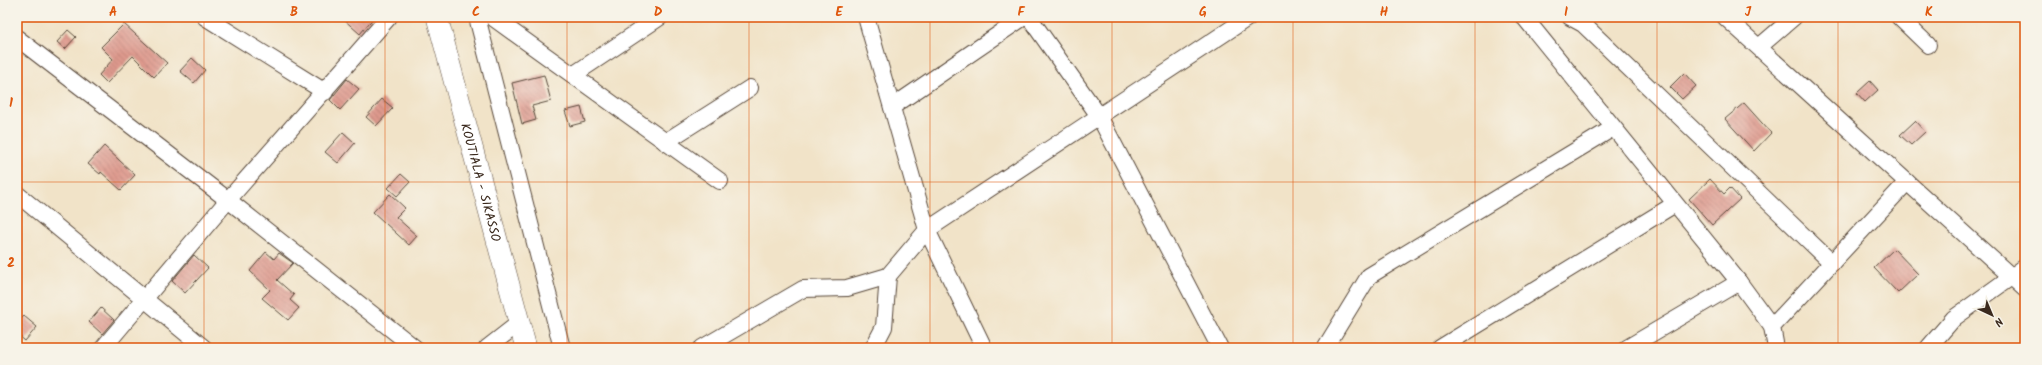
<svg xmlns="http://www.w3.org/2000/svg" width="2042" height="365" viewBox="0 0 2042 365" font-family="Kalam,sans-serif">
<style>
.building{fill:url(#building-back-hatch)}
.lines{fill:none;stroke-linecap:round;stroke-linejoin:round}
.minor-casing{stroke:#564638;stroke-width:18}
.major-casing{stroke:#564638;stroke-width:22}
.minor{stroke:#fff;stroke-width:16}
.major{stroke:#fff;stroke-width:21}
.grid{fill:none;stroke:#df570d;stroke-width:1;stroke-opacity:0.55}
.labels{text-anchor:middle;stroke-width:3;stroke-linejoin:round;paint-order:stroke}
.street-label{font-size:13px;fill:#3b2a1e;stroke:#f7f3e8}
.neatline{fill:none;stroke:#df570d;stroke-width:1.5}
.grid-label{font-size:13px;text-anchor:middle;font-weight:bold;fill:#df570d}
</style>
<defs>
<pattern id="building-back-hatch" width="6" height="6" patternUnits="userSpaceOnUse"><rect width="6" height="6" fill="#de998d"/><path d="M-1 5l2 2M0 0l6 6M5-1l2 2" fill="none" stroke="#b57d73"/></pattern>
</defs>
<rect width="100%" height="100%" fill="#f7f3e8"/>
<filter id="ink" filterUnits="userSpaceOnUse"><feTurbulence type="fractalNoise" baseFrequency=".025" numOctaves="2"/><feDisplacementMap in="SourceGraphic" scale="8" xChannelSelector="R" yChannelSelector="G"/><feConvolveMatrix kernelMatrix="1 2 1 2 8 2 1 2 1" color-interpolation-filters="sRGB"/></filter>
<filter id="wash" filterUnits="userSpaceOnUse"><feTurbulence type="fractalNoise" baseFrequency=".012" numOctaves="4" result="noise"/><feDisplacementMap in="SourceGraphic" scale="16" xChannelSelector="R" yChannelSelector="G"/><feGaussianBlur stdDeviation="0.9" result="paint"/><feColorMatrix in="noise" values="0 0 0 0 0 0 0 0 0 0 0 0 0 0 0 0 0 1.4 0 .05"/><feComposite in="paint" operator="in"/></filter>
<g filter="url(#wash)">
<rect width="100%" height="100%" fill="#f1e3c8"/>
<g id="blocks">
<g class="building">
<polygon points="341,17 374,17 360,34"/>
<polygon points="124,24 167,63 154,77 133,56 107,83 99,75 113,59 101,47"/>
<polygon points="68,30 76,37 65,49 57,42"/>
<polygon points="192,58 205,70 194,83 180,71"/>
<polygon points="1684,73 1696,86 1682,99 1670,87"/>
<polygon points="544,75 551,101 532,106 536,120 522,124 512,83"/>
<polygon points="347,79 359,89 340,110 330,100"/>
<polygon points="1870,81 1878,90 1865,102 1857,93"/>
<polygon points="382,99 393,108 376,126 366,117"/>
<polygon points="1744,103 1771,133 1754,151 1725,119"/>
<polygon points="581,107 585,122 570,126 565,111"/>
<polygon points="1915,121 1925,132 1911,145 1900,135"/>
<polygon points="343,132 355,143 338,163 325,152"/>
<polygon points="104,146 135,175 121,190 101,172 100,174 88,164"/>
<polygon points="401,174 410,182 397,196 388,188"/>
<polygon points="1710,179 1724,194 1730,188 1740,199 1712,225 1689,199"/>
<polygon points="390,194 405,208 396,217 417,236 409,245 373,212"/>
<polygon points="1894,249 1918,274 1898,293 1874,268"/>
<polygon points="266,252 274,259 279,253 293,263 277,280 294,295 290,300 299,308 288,320 262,298 270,290 250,271"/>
<polygon points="194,255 208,268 185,293 172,281"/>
<polygon points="101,308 114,320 102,334 89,322"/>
<polygon points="24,316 37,327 25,341 17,334 17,323"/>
</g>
</g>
</g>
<g filter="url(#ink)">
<use href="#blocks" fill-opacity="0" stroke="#564638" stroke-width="1"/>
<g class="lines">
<defs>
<g id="minor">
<polyline points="205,17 325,92"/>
<polyline points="477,17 562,348"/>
<polyline points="492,17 720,181"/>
<polyline points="866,17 927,230 984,348"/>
<polyline points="1029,17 1099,116 1220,348"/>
<polyline points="1524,17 1739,282 1772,327"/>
<polyline points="1570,17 1583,24 1832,263"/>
<polyline points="1725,17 2025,289"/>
<polyline points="1899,17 1928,45"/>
<polyline points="17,38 228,200 415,348"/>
<polyline points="1759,47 1794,17"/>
<polyline points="573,75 660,17"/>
<polyline points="892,107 1024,17"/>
<polyline points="665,142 750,88"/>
<polyline points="17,194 204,348"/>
<polyline points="103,348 228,200 389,17"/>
<polyline points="487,348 519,323"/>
<polyline points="702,348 803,289 847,288 888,276 927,230 1249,17"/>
<polyline points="873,348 884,327 888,276"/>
<polyline points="1325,348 1369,276 1613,128"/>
<polyline points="1440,348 1675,204"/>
<polyline points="1627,348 1739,282"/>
<polyline points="1776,348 1772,327 1907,182"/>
<polyline points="1928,348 1954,318 2025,267"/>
</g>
<g id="major">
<path id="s1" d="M437 17 526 348"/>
</g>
</defs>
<use href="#minor" class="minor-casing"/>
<use href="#major" class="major-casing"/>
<use href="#minor" class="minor"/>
<use href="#major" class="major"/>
</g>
</g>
<path class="grid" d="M204 17V348M385 17V348M567 17V348M749 17V348M930 17V348M1112 17V348M1293 17V348M1475 17V348M1657 17V348M1838 17V348M17 182H2025"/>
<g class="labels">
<g class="street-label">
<text dy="5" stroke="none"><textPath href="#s1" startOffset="171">KOUTIALA - SIKASSO</textPath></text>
</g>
</g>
<rect width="2042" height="365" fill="none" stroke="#f7f3e8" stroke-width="44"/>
<g transform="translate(1992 315) rotate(136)" stroke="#f7f3e8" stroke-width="3" paint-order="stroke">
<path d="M0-3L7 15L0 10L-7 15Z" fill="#3b2a1e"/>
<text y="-6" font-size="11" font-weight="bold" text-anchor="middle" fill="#3b2a1e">N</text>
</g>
<rect x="22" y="22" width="1998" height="321" class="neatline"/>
<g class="grid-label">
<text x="113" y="16">A</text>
<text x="294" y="16">B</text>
<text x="476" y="16">C</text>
<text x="658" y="16">D</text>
<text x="839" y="16">E</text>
<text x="1021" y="16">F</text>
<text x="1203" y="16">G</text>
<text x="1384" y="16">H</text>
<text x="1566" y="16">I</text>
<text x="1748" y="16">J</text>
<text x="1929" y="16">K</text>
<text x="11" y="107">1</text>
<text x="11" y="267">2</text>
</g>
</svg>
